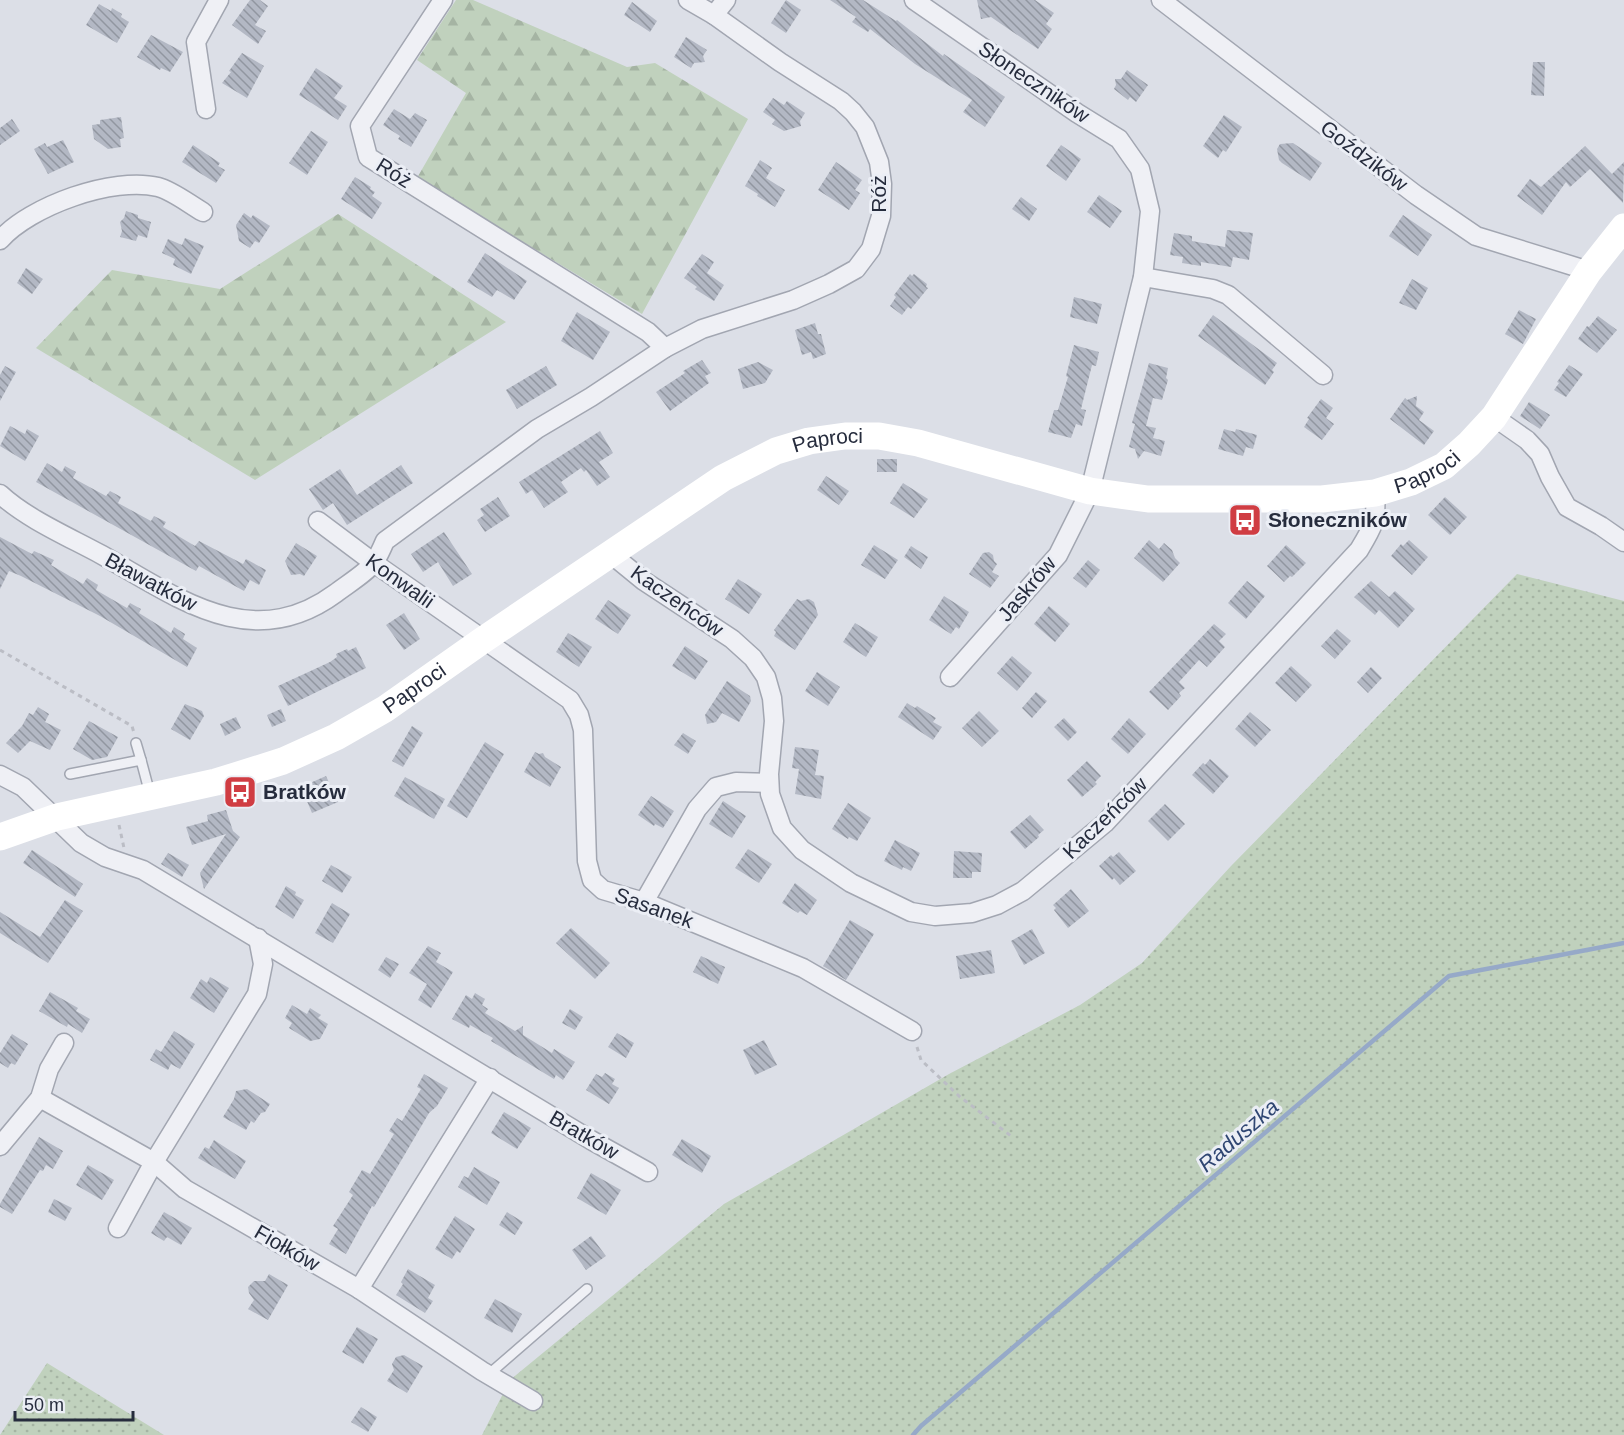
<svg xmlns="http://www.w3.org/2000/svg" width="1624" height="1435" viewBox="0 0 1624 1435" font-family="Arial,sans-serif">
<style>
.grass{fill:url(#grass-dots)}
.forest{fill:url(#forest-firs)}
.lines{fill:none;stroke-linecap:round;stroke-linejoin:round}
.stream{stroke:#96a9c8;stroke-width:4.5}
.building{fill:url(#building-back-hatch)}
.lane-casing{stroke:#a2a6b1;stroke-width:12}
.street-casing{stroke:#a2a6b1;stroke-width:21}
.path{stroke:#bbbdc5;stroke-width:3;stroke-dasharray:4.5 4.5;stroke-linecap:butt}
.lane{stroke:#eff0f5;stroke-width:9}
.street{stroke:#eff0f5;stroke-width:18}
.secondary{stroke:#fff;stroke-width:27}
.labels{text-anchor:middle;stroke-width:6;stroke-linejoin:round;paint-order:stroke}
.street-label{font-size:21px;fill:#262c3d;stroke:#ebeef5}
.poi-label{font-size:21px;font-weight:bold;fill:#262c3d;stroke:#ebeef5;text-anchor:start}
.water-label{font-size:22px;font-style:italic;fill:#2f4672;stroke:#ebeef5}
</style>
<defs>
<pattern id="grass-dots" width="8" height="8" patternUnits="userSpaceOnUse" patternTransform="scale(1.5)"><rect width="8" height="8" fill="#c0d1bd"/><path d="M2 2h.1M6 6h.1" fill="none" stroke="#a5b4a3" stroke-width="1.8" stroke-linecap="round"/></pattern>
<pattern id="forest-firs" width="22" height="20" patternUnits="userSpaceOnUse" patternTransform="scale(1.5)"><rect width="22" height="20" fill="#c0d1bd"/><path d="M5 1l3.5 6h-7zM16 11l3.5 6h-7z" fill="#a5b4a3"/></pattern>
<pattern id="building-back-hatch" width="6" height="6" patternUnits="userSpaceOnUse" patternTransform="scale(1.5)"><rect width="6" height="6" fill="#b3b8c4"/><path d="M-1 5l2 2M0 0l6 6M5-1l2 2" fill="none" stroke="#9196a0"/></pattern>
</defs>
<rect width="100%" height="100%" fill="#dcdfe7"/>
<g class="grass">
<polygon points="1517,574 1624,601 1624,1435 482,1435 510,1380 724,1204 949,1074 1080,1005 1142,963 1231,866"/>
<polygon points="47,1363 164,1435 0,1435"/>
</g>
<g class="forest">
<polygon points="456,0 473,0 627,67 655,63 748,119 642,314 417,178 466,93 417,60"/>
<polygon points="338,214 506,322 255,480 36,348 112,270 220,289"/>
</g>
<g class="lines">
<polyline class="stream" points="913,1435 921,1426 1449,976 1624,943"/>
</g>
<g class="building">
<polygon points="250,0 260,0 268,6 255,25 266,31 258,44 232,25"/>
<polygon points="786,0 801,10 786,33 771,23"/>
<polygon points="830,0 863,0 896,21 897,20 943,56 944,54 1005,97 985,127 963,112 972,100 915,64 870,29 868,32 852,22 856,17"/>
<polygon points="977,0 1035,0 1054,13 1046,24 1052,29 1038,49 991,17 981,19"/>
<polygon points="632,2 657,21 650,32 624,15"/>
<polygon points="99,4 111,11 112,8 122,14 121,17 129,22 117,43 86,25"/>
<polygon points="151,35 183,52 170,72 161,68 160,70 137,57"/>
<polygon points="686,37 707,50 703,56 705,62 694,63 691,68 674,57"/>
<polygon points="242,53 264,66 247,98 222,83 231,72 229,71"/>
<polygon points="1533,62 1545,62 1544,96 1531,95"/>
<polygon points="316,68 343,86 334,98 347,106 338,120 299,95"/>
<polygon points="1127,70 1148,85 1136,102 1130,97 1128,100 1114,89 1116,85 1115,79 1121,79"/>
<polygon points="773,98 784,105 787,101 805,113 800,121 801,126 784,131 772,124 775,120 763,112"/>
<polygon points="394,109 410,119 415,113 427,120 411,147 398,139 400,136 383,125"/>
<polygon points="1224,115 1242,127 1226,152 1223,150 1218,158 1203,146"/>
<polygon points="121,117 124,138 120,139 121,147 108,149 94,139 92,125 100,124 100,120"/>
<polygon points="12,119 20,131 0,145 0,128"/>
<polygon points="311,131 328,142 307,175 289,163"/>
<polygon points="63,140 74,162 48,174 34,149 45,143 47,147"/>
<polygon points="1293,143 1322,163 1310,181 1282,163 1279,160 1277,149 1280,144"/>
<polygon points="193,145 220,163 218,166 225,170 216,183 182,162"/>
<polygon points="1061,145 1081,159 1066,181 1046,166"/>
<polygon points="1585,146 1612,174 1624,162 1623,203 1590,169 1570,187 1566,182 1542,215 1517,196 1530,179 1541,187"/>
<polygon points="760,160 772,168 766,178 785,190 775,207 757,196 758,194 745,186"/>
<polygon points="836,162 862,180 855,190 860,193 849,210 818,190"/>
<polygon points="355,177 371,187 370,189 375,192 372,196 382,203 372,219 341,199"/>
<polygon points="1099,195 1122,211 1110,228 1087,212"/>
<polygon points="1021,197 1037,209 1029,221 1012,209"/>
<polygon points="126,211 138,215 138,218 151,222 147,238 138,235 136,241 120,237 122,231 120,222 124,218"/>
<polygon points="244,213 251,218 253,215 270,226 259,243 255,241 250,248 239,241 236,225"/>
<polygon points="1403,215 1432,235 1418,256 1389,236"/>
<polygon points="1227,230 1253,233 1249,260 1233,257 1231,267 1201,262 1201,266 1182,263 1183,257 1170,255 1174,233 1192,236 1192,241 1225,247"/>
<polygon points="185,238 204,246 191,274 173,265 175,259 162,253 168,239 182,245"/>
<polygon points="485,253 527,281 514,300 497,290 492,297 467,282"/>
<polygon points="702,254 714,262 707,273 724,285 714,301 695,289 697,287 684,278"/>
<polygon points="26,268 43,279 32,294 17,283"/>
<polygon points="910,274 912,276 914,274 927,284 926,287 928,288 911,309 908,307 902,315 890,306 896,297 894,295"/>
<polygon points="1412,279 1428,288 1416,310 1399,303"/>
<polygon points="1074,297 1102,304 1097,324 1070,317"/>
<polygon points="1519,310 1536,319 1523,344 1505,334"/>
<polygon points="577,312 610,332 593,360 561,341"/>
<polygon points="1213,315 1277,363 1272,370 1274,372 1265,385 1198,336"/>
<polygon points="1598,316 1617,330 1597,353 1578,339 1587,326 1589,327"/>
<polygon points="815,323 818,334 821,334 826,354 813,359 811,352 802,355 795,330"/>
<polygon points="1074,345 1099,352 1096,366 1092,365 1081,409 1086,410 1082,426 1076,424 1071,438 1048,432 1054,410 1058,410 1068,377 1066,376"/>
<polygon points="702,360 711,373 705,376 709,383 670,411 656,392 685,373 683,371"/>
<polygon points="758,362 773,370 765,383 743,389 738,369"/>
<polygon points="1149,363 1168,368 1166,378 1168,380 1164,393 1162,400 1153,398 1146,426 1156,428 1153,438 1165,441 1161,456 1144,451 1138,459 1135,449 1129,447 1135,424 1132,423"/>
<polygon points="1569,365 1583,374 1566,397 1554,390 1559,383 1557,382"/>
<polygon points="5,366 16,372 0,401 0,375"/>
<polygon points="546,366 557,385 517,409 506,390"/>
<polygon points="1417,396 1416,406 1424,412 1419,420 1434,431 1424,445 1390,419 1405,398 1407,400"/>
<polygon points="1321,399 1333,408 1326,418 1334,424 1322,440 1304,427 1309,419 1307,418"/>
<polygon points="1529,402 1550,415 1540,429 1520,416"/>
<polygon points="10,426 25,434 27,429 39,436 25,461 0,446"/>
<polygon points="1224,429 1235,432 1236,429 1257,435 1253,449 1246,447 1243,456 1218,449"/>
<polygon points="600,431 613,453 599,462 610,477 597,486 586,470 584,472 581,468 561,482 568,492 544,508 532,490 526,494 519,482"/>
<rect x="877" y="459" width="20" height="13"/>
<polygon points="47,463 62,472 65,466 76,472 73,478 106,496 110,491 121,497 118,503 151,521 154,516 166,522 163,527 195,546 199,541 243,564 246,559 266,570 259,585 250,580 244,591 199,566 196,571 36,482"/>
<polygon points="401,465 413,483 347,525 333,503 323,510 309,489 340,469 357,495"/>
<polygon points="826,476 849,491 839,505 817,490"/>
<polygon points="903,483 928,499 914,518 890,503"/>
<polygon points="498,497 510,516 485,532 477,520 484,515 480,509"/>
<polygon points="1445,497 1467,517 1450,535 1428,515"/>
<polygon points="444,532 472,574 453,586 438,562 423,572 411,554"/>
<polygon points="0,537 32,554 34,551 54,560 51,565 83,584 87,578 98,585 96,590 127,608 130,603 141,609 139,613 171,633 174,627 185,634 183,639 197,648 187,667 100,616 21,576 9,571 0,589"/>
<polygon points="1149,540 1159,549 1164,543 1172,550 1175,558 1180,563 1163,582 1134,558"/>
<polygon points="1409,540 1428,557 1412,575 1391,556 1401,544 1403,546"/>
<polygon points="296,543 317,556 304,576 300,574 291,575 285,561"/>
<polygon points="874,545 898,560 885,579 861,565"/>
<polygon points="1286,545 1306,563 1292,577 1290,576 1284,582 1267,566"/>
<polygon points="911,546 928,557 921,569 904,557"/>
<polygon points="989,552 993,555 994,561 997,564 992,572 999,576 990,588 969,574 983,553"/>
<polygon points="1088,560 1100,570 1086,588 1073,578"/>
<polygon points="738,579 762,594 749,614 725,599"/>
<polygon points="1247,581 1265,596 1246,619 1228,603"/>
<polygon points="1371,581 1389,597 1395,591 1415,609 1398,628 1379,610 1375,615 1354,597"/>
<polygon points="944,596 969,612 959,629 956,627 951,634 929,620"/>
<polygon points="797,599 801,601 809,599 814,602 818,615 795,650 774,636 776,632 774,630"/>
<polygon points="608,600 631,615 618,634 595,619"/>
<polygon points="1049,606 1070,624 1055,642 1034,624"/>
<polygon points="404,613 420,639 404,650 386,625"/>
<polygon points="855,623 878,637 866,657 843,642"/>
<polygon points="1214,624 1226,634 1219,641 1225,647 1207,667 1199,660 1179,682 1185,688 1179,693 1181,696 1168,710 1149,692"/>
<polygon points="1337,629 1351,641 1335,659 1321,646"/>
<polygon points="568,633 592,647 579,667 556,652"/>
<polygon points="685,646 708,661 695,680 672,666"/>
<polygon points="356,647 366,668 288,706 278,686 330,662 337,657 336,654 347,649 348,651"/>
<polygon points="1012,656 1032,673 1017,691 997,673"/>
<polygon points="1291,666 1312,685 1296,702 1275,683"/>
<polygon points="1371,667 1382,678 1368,693 1357,682"/>
<polygon points="817,672 840,687 828,706 805,691"/>
<polygon points="727,681 750,696 751,701 739,722 722,713 716,722 707,724 705,715"/>
<polygon points="1036,692 1047,701 1032,718 1022,708"/>
<polygon points="907,703 915,708 917,706 936,718 933,722 942,727 933,740 898,717"/>
<polygon points="185,704 202,711 204,716 190,740 171,729"/>
<polygon points="38,707 49,714 45,722 61,730 50,750 30,741 18,753 6,743 22,726 29,713 33,715"/>
<polygon points="281,709 286,721 272,727 267,715"/>
<polygon points="979,711 999,731 982,747 962,728"/>
<polygon points="1250,712 1271,730 1255,747 1235,729"/>
<polygon points="236,717 241,728 225,736 220,724"/>
<polygon points="1064,718 1077,732 1068,741 1054,727"/>
<polygon points="1129,718 1146,734 1128,754 1111,739"/>
<polygon points="89,721 118,737 107,757 92,760 73,749"/>
<polygon points="412,726 423,733 403,767 392,761"/>
<polygon points="683,733 696,741 688,754 674,745"/>
<polygon points="485,742 504,754 467,818 447,806"/>
<polygon points="795,747 819,750 815,775 824,776 821,799 795,794 799,769 792,768"/>
<polygon points="535,752 539,754 543,753 545,757 561,767 550,787 524,772"/>
<polygon points="1210,759 1229,776 1213,794 1192,775 1203,763 1205,765"/>
<polygon points="1087,761 1101,776 1095,782 1097,784 1082,797 1067,780"/>
<polygon points="326,776 338,802 312,813 301,787"/>
<polygon points="405,777 445,799 434,819 394,796"/>
<polygon points="651,796 674,811 663,828 655,824 654,826 638,815"/>
<polygon points="723,801 746,816 732,838 709,824"/>
<polygon points="848,803 871,818 857,841 849,837 848,839 832,829"/>
<polygon points="1165,804 1185,824 1168,841 1148,821"/>
<polygon points="226,810 233,831 240,837 204,889 200,873 226,834 192,845 186,827 208,821 207,815"/>
<polygon points="1030,815 1044,830 1038,835 1039,837 1025,849 1010,832"/>
<polygon points="895,840 920,853 911,871 903,867 902,870 884,861"/>
<polygon points="748,849 772,864 759,883 735,868"/>
<polygon points="32,850 83,884 75,897 23,863"/>
<polygon points="954,851 982,853 981,872 972,872 972,878 953,878"/>
<polygon points="1119,852 1136,871 1120,885 1114,878 1112,880 1099,866 1111,855 1113,857"/>
<polygon points="168,853 189,865 182,877 161,864"/>
<polygon points="331,865 352,877 342,893 322,881"/>
<polygon points="795,883 817,900 807,915 800,911 798,913 782,903"/>
<polygon points="286,886 296,892 295,895 304,900 293,919 275,907"/>
<polygon points="1071,889 1089,911 1068,928 1054,910 1056,908 1053,905"/>
<polygon points="65,900 83,911 48,963 0,933 0,912 40,937"/>
<polygon points="332,903 350,914 333,943 315,933"/>
<polygon points="850,920 874,934 846,980 823,966"/>
<polygon points="571,928 610,963 595,979 556,943"/>
<polygon points="1032,929 1045,953 1024,965 1011,941"/>
<polygon points="428,946 441,953 436,962 453,972 431,1008 418,1000 427,984 409,973"/>
<polygon points="991,950 995,973 960,979 956,956"/>
<polygon points="701,956 725,967 718,984 693,972"/>
<polygon points="386,957 399,964 390,978 378,970"/>
<polygon points="210,977 229,988 214,1013 190,998 201,979 207,983"/>
<polygon points="50,992 78,1008 76,1011 90,1019 82,1033 68,1024 67,1027 39,1011"/>
<polygon points="475,993 485,999 482,1005 488,1009 485,1013 515,1031 523,1026 523,1035 552,1053 554,1049 575,1062 563,1080 556,1075 554,1079 491,1041 493,1038 470,1025 469,1028 452,1019 466,995 472,999"/>
<polygon points="292,1005 307,1014 310,1008 321,1015 318,1018 328,1024 320,1039 310,1041 289,1028 292,1023 285,1018"/>
<polygon points="570,1009 583,1017 575,1030 562,1023"/>
<polygon points="174,1031 195,1044 180,1069 171,1064 168,1070 150,1060 156,1049 161,1052"/>
<polygon points="617,1033 634,1043 626,1058 608,1047"/>
<polygon points="12,1034 28,1044 15,1065 11,1063 8,1068 0,1063 0,1053"/>
<polygon points="764,1040 777,1065 755,1075 743,1050"/>
<polygon points="605,1073 615,1079 612,1084 619,1088 609,1104 586,1090 596,1074 602,1077"/>
<polygon points="424,1074 448,1088 437,1106 429,1113 374,1207 372,1206 346,1254 329,1244 338,1229 333,1226 353,1195 349,1192 362,1170 370,1174 394,1134 389,1131 397,1118 402,1121 421,1089 417,1087"/>
<polygon points="247,1089 270,1104 265,1112 261,1113 254,1123 251,1121 246,1130 223,1117 234,1099 236,1091"/>
<polygon points="504,1112 531,1128 517,1149 491,1133"/>
<polygon points="39,1137 63,1151 53,1169 46,1165 43,1171 40,1170 12,1214 0,1207 0,1204"/>
<polygon points="682,1139 711,1156 702,1173 672,1155"/>
<polygon points="214,1140 246,1161 235,1179 198,1158 205,1147 209,1149"/>
<polygon points="88,1165 114,1180 102,1200 76,1185"/>
<polygon points="474,1167 500,1182 487,1205 458,1187 464,1176 468,1178"/>
<polygon points="591,1173 621,1190 606,1215 577,1198"/>
<polygon points="54,1199 72,1208 65,1221 48,1212"/>
<polygon points="164,1212 192,1228 181,1245 167,1237 164,1241 151,1233"/>
<polygon points="507,1212 523,1222 515,1235 499,1225"/>
<polygon points="455,1216 475,1229 460,1253 457,1251 452,1259 435,1249"/>
<polygon points="591,1236 606,1256 586,1270 572,1250"/>
<polygon points="408,1269 435,1285 428,1298 433,1301 425,1313 396,1295 403,1284 401,1282"/>
<polygon points="269,1274 288,1285 268,1320 248,1309 254,1300 249,1293 248,1287 254,1281 265,1281"/>
<polygon points="495,1299 522,1314 512,1333 484,1318"/>
<polygon points="357,1327 378,1339 363,1364 342,1352"/>
<polygon points="404,1355 423,1366 407,1393 387,1381 394,1370 392,1364 396,1357"/>
<polygon points="361,1407 377,1417 368,1432 351,1422"/>
</g>
<g class="lines">
<defs>
<g id="lane">
<polyline points="136,743 141,760"/>
<polyline points="70,774 141,760 150,794"/>
<polyline points="488,1375 587,1289"/>
</g>
<g id="street">
<polyline points="443,0 360,126 368,157 648,332 665,348"/>
<polyline points="914,0 1077,113 1119,139 1140,169 1150,211 1143,277 1090,491 1058,555 950,677"/>
<polyline points="1161,0 1416,195 1476,236 1589,271"/>
<polyline points="714,15 726,0"/>
<polyline points="206,109 196,42 219,0"/>
<path d="M0 240C30 206 113 176 158 187 173 191 189 204 203 212"/>
<polyline points="1143,277 1213,289 1228,295 1323,375"/>
<polyline points="1494,417 1527,440 1540,454 1550,477 1567,507 1601,526 1624,542"/>
<path d="M0 494C27 519 69 537 102 555 178 598 252 655 336 593 346 585 368 572 375 561 379 555 382 548 385 541L537 429 591 397 665 348 702 329 793 300 829 284 856 269 871 249 881 216 882 184 879 162 865 127 853 112 841 101 780 62 714 15 688 0"/>
<polyline points="318,521 374,563 570,700 579,715 583,730 587,861 592,880 603,890 644,902 803,968 912,1031"/>
<path d="M611 554 644 581 732 639 753 658 766 677 772 698 774 721 769 774 770 794 782 828 802 850 851 883 911 912 935 916 972 913 997 905 1023 891 1105 823 1359 550C1373 527 1377 521 1375 493"/>
<polyline points="0,775 23,787 81,843 105,857 143,870 591,1140 648,1172"/>
<polyline points="644,902 697,809 716,787 736,782 769,783"/>
<polyline points="40,1098 154,1162 185,1189 359,1289 482,1371 533,1401"/>
<polyline points="0,1146 40,1098 49,1069 64,1043"/>
<polyline points="118,1228 154,1162 257,994 263,964 258,938"/>
<polyline points="359,1289 490,1078"/>
</g>
</defs>
<use href="#lane" class="lane-casing"/>
<use href="#street" class="street-casing"/>
<g class="path">
<polyline points="0,650 132,726 134,733"/>
<polyline points="119,825 124,848"/>
<polyline points="917,1047 921,1060 959,1096 1011,1136"/>
</g>
<use href="#lane" class="lane"/>
<use href="#street" class="street"/>
<path class="secondary" id="s1" d="M0 837 57 817 216 782 283 761 336 737 385 709 483 640 723 478 776 451 809 441 845 436H879L918 443 1090 491 1148 499H1322L1375 493 1411 482 1444 466 1469 444 1494 417 1589 271 1624 227"/>
</g>
<defs>
<symbol id="bus-square" viewBox="-11 -11 22 22"><rect x="-9" y="-9" width="18" height="18" rx="4" fill="#d03d43" stroke="#ebeef5"/><path d="M-5-6H5V4H4V6H2V4H-2V6H-4V4H-5ZM-3.5-4V0h7V-4ZM-3.5 1.2v1.5H-2V1.2ZM2 1.2v1.5H3.5V1.2Z" fill="#fff"/></symbol>
</defs>
<g fill-rule="evenodd">
<use href="#bus-square" x="1226" y="501" width="38" height="38"/>
<use href="#bus-square" x="221" y="773" width="38" height="38"/>
</g>
<g class="labels">
<g class="street-label">
<text transform="translate(1034 82) rotate(34)" y="7">Słoneczników</text>
<text transform="translate(1364 156) rotate(37)" y="7">Goździków</text>
<text transform="translate(394 173) rotate(32)" y="7">Róż</text>
<text transform="translate(879 194) rotate(-90)" y="7">Róż</text>
<text dy="7" stroke="none"><textPath href="#s1" startOffset="930">Paproci</textPath></text>
<text dy="7" stroke="none"><textPath href="#s1" startOffset="1542">Paproci</textPath></text>
<text transform="translate(400 581) rotate(35)" y="7">Konwalii</text>
<text transform="translate(151 582) rotate(28)" y="7">Bławatków</text>
<text transform="translate(1027 589) rotate(-50)" y="7">Jaskrów</text>
<text transform="translate(677 601) rotate(35)" y="7">Kaczeńców</text>
<text dy="7" stroke="none"><textPath href="#s1" startOffset="444">Paproci</textPath></text>
<text transform="translate(1105 818) rotate(-44)" y="7">Kaczeńców</text>
<text transform="translate(654 908) rotate(20)" y="7">Sasanek</text>
<text transform="translate(584 1135) rotate(30)" y="7">Bratków</text>
<text transform="translate(287 1248) rotate(30)" y="7">Fiołków</text>
</g>
<g class="poi-label">
<text x="1268" y="527">Słoneczników</text>
<text x="263" y="799">Bratków</text>
</g>
<g class="water-label">
<text transform="translate(1238 1135) rotate(-41)" y="8">Raduszka</text>
</g>
</g>
<path d="M15 1411v9h118v-9" fill="none" stroke="#262c3d" stroke-width="3"/>
<text x="24" y="1411" font-size="18" fill="#262c3d" stroke="#ebeef5" stroke-width="4.5" paint-order="stroke">50 m</text>
</svg>
